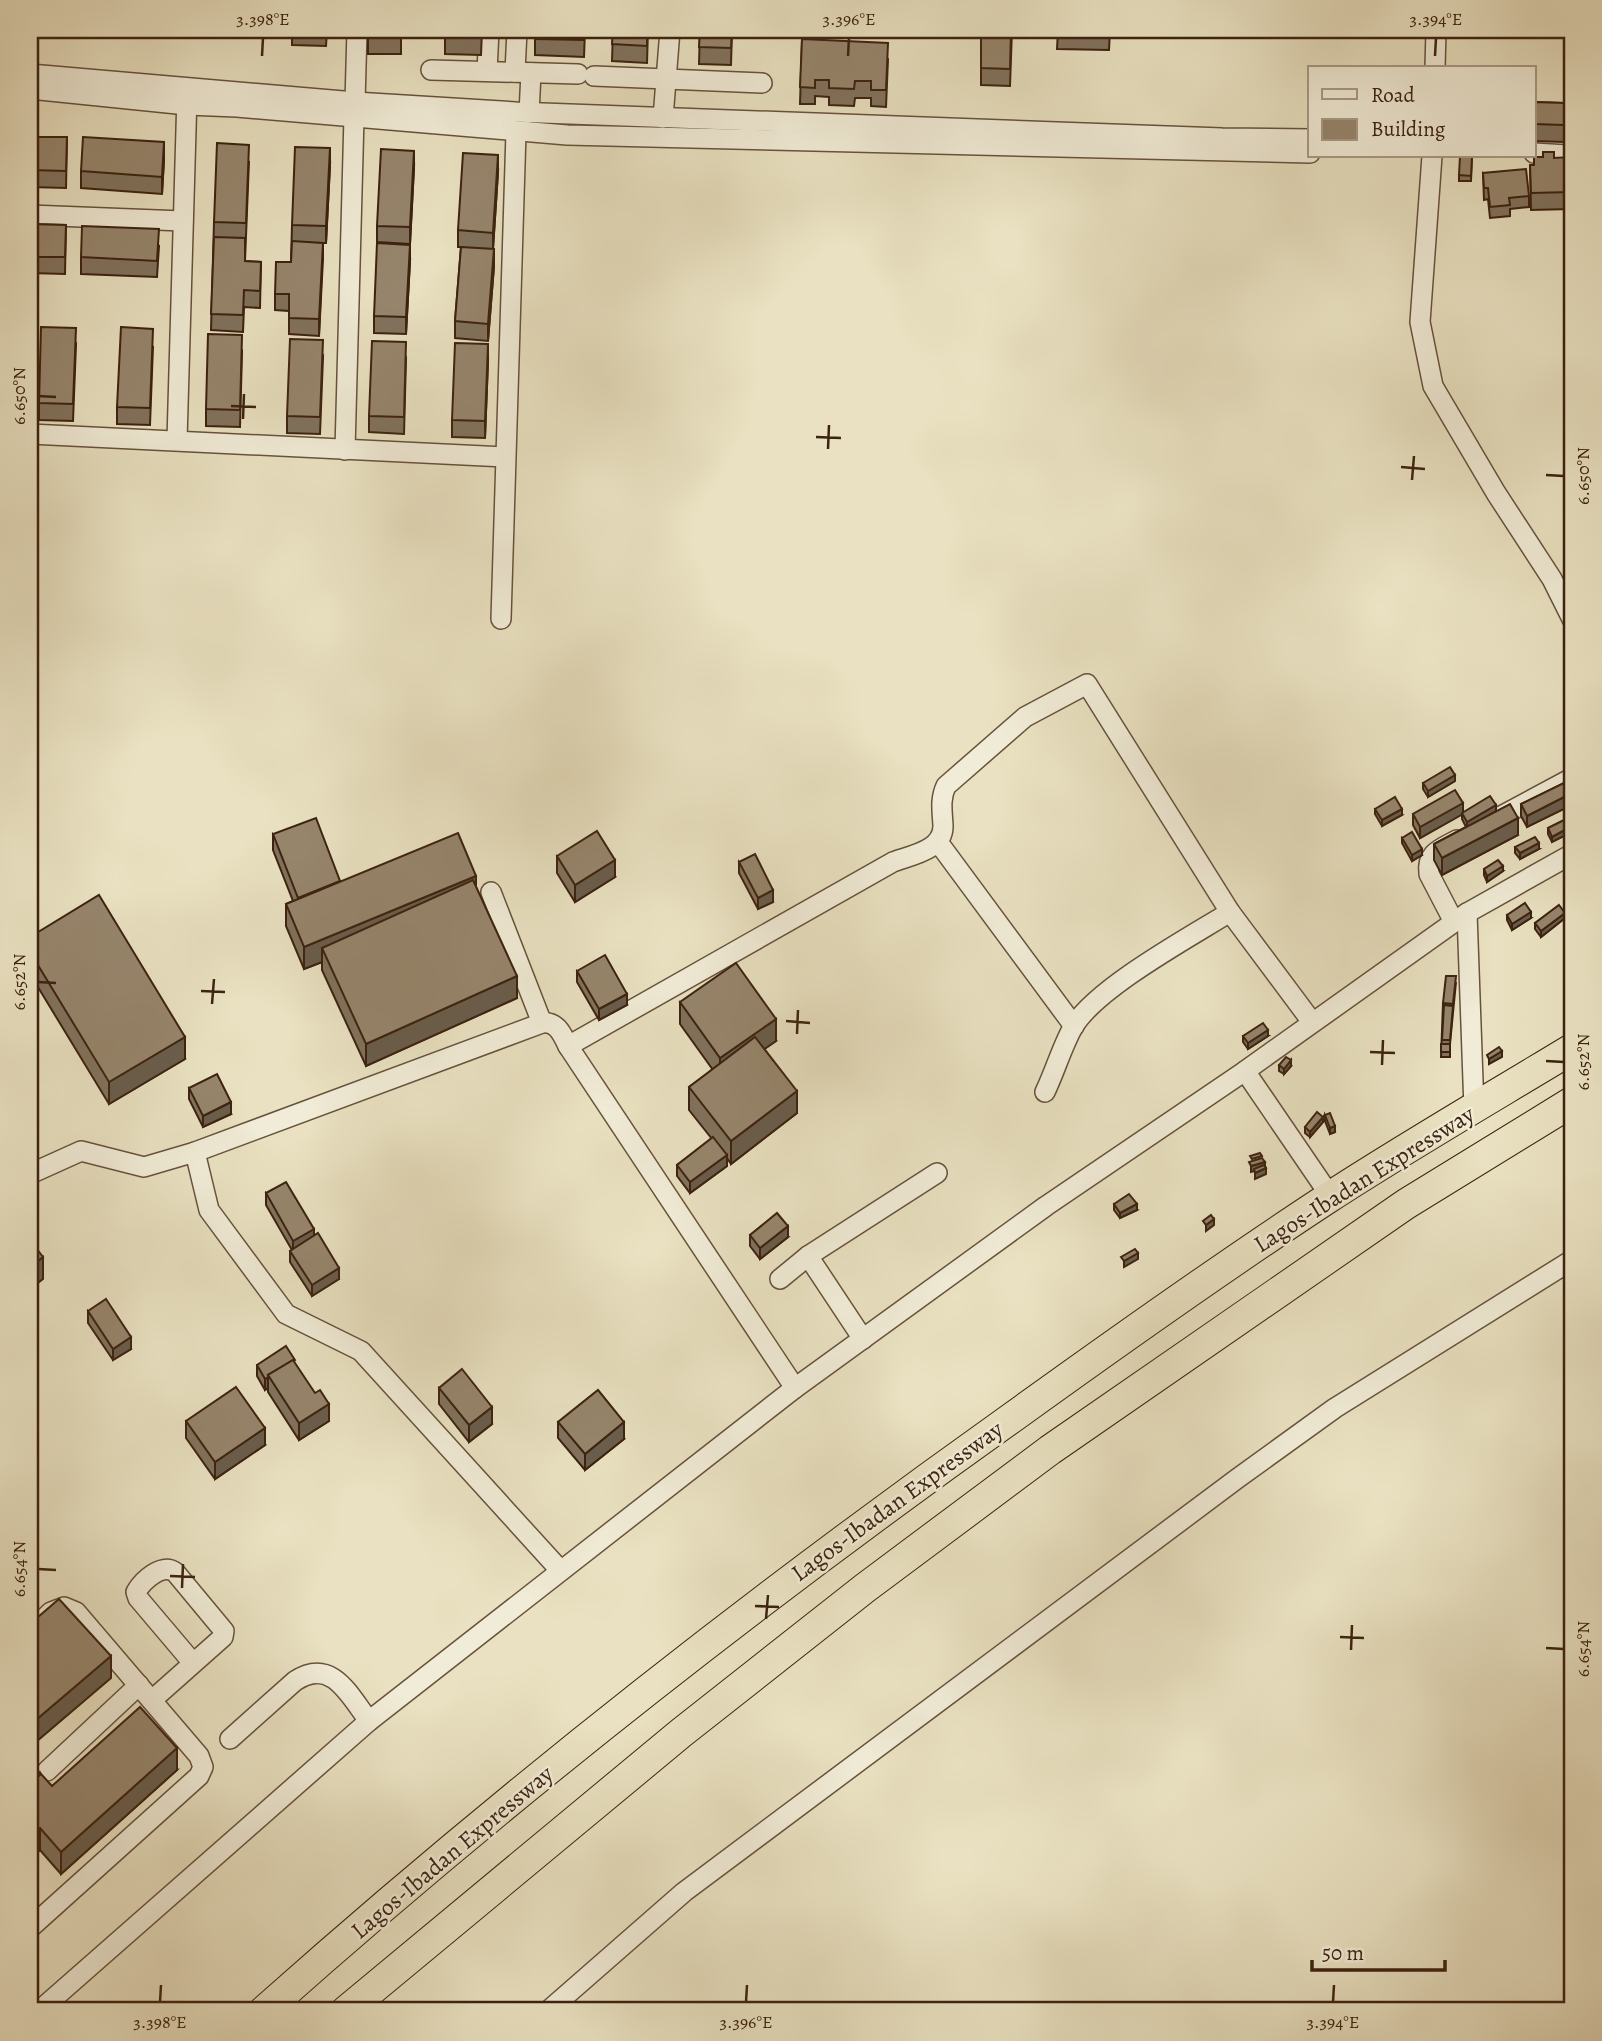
<svg xmlns="http://www.w3.org/2000/svg" width="1602" height="2041" viewBox="0 0 1602 2041" font-family="Alegreya,serif">
<style>
.lines{fill:none;stroke-linecap:round;stroke-linejoin:round}
.minor-casing{stroke:#67523c;stroke-width:22}
.highway-casing{stroke:#3c2210;stroke-width:32}
.minor{stroke:#f1ecd7;stroke-width:19}
.highway{stroke:#e9e1c1;stroke-width:30}
.wall{fill:#81725d;stroke:#3c2210;stroke-width:2}
.shaded-wall{fill:#695d4c;stroke:#3c2210;stroke-width:2}
.building{fill:#96856c;stroke:#3c2210;stroke-width:2}
.ticks{fill:none;stroke:#3c2210;stroke-width:2.5}
.labels{text-anchor:middle;stroke-width:5;stroke-linejoin:round;paint-order:stroke}
.street-label{font-size:24px;fill:#3c2210;stroke:#f1ecd7}
.neatline{fill:none;stroke:#3c2210;stroke-width:2.5}
.ticks-label{font-size:18px;text-anchor:middle;fill:#3c2210}
</style>
<rect width="100%" height="100%" fill="#e9e1c1"/>
<filter id="stains"><feTurbulence type="fractalNoise" baseFrequency=".00286" numOctaves="4"/><feColorMatrix values="0 0 0 0 .2 0 0 0 0 .09 0 0 0 0 .02 0 0 0 .5 -.17"/></filter>
<radialGradient id="worn" r=".72"><stop offset=".6" stop-color="#630" stop-opacity="0"/><stop offset="1" stop-color="#630" stop-opacity=".3"/></radialGradient>
<g class="lines">
<defs>
<g id="minor">
<polyline points="1435,68 1436,30"/>
<polyline points="431,70 578,74"/>
<polyline points="487,71 489,30"/>
<polyline points="515,72 517,30"/>
<polyline points="30,74 355,102 516,112 1222,138 1310,139"/>
<polyline points="594,76 762,83"/>
<polyline points="30,89 187,105 237,107 567,135 1310,153"/>
<polyline points="355,102 357,30"/>
<polyline points="529,113 531,73"/>
<polyline points="663,118 670,30"/>
<polyline points="1534,153 1567,155"/>
<polyline points="1432,156 1420,322 1433,386 1496,493 1552,579 1572,619"/>
<polyline points="30,215 183,221"/>
<polyline points="30,434 505,457"/>
<polyline points="177,440 187,95"/>
<polyline points="345,450 354,117"/>
<polyline points="501,619 516,132"/>
<polyline points="1490,822 1572,778"/>
<polyline points="938,842 1074,1026"/>
<polyline points="491,892 542,1023"/>
<polyline points="1467,913 1474,1109"/>
<path d="M1454 922 1429 874C1426 853 1440 849 1457 840"/>
<polyline points="568,1046 795,1388"/>
<polyline points="1245,1071 1331,1197"/>
<path d="M1045 1092C1055 1071 1062 1047 1073 1027 1096 988 1190 937 1230 912"/>
<polyline points="30,1174 81,1151 144,1167 195,1152"/>
<polyline points="808,1256 863,1339"/>
<polyline points="780,1279 808,1256 937,1173"/>
<path d="M560 1570 361 1351 286 1314 209 1210 195 1152 542 1023C557 1021 562 1034 568 1046L893 862C912 855 944 850 943 825 942 810 940 799 946 786L1025 717 1087 684 1230 912 1312 1022"/>
<polyline points="30,1632 51,1612 64,1607 76,1612 199,1756 203,1767 199,1776 30,1928"/>
<path d="M152 1700 223 1637 224 1631 175 1572C162 1563 143 1580 136 1592L138 1598 193 1663"/>
<path d="M230 1739 295 1681C332 1657 349 1695 369 1721"/>
<polyline points="47,1771 139,1685"/>
<polyline points="39,2011 369,1721 795,1388 1046,1206 1245,1071 1467,913 1572,854"/>
<polyline points="548,2011 684,1892 1238,1478 1335,1408 1572,1260"/>
</g>
<g id="highway">
<path d="M264 2011C502 1799 753 1602 1013 1417 1117 1342 1221 1268 1328 1198 1408 1146 1491 1098 1572 1049"/>
<polyline points="346,2011 681,1733 865,1588 1050,1450 1406,1204 1572,1102"/>
</g>
</defs>
<use href="#minor" class="minor-casing"/>
<use href="#highway" class="highway-casing"/>
<use href="#minor" class="minor"/>
<use href="#highway" class="highway"/>
</g>
<g class="wall">
<polygon points="292,30 327,30 326,46 292,45"/>
<rect x="368" y="30" width="33" height="24"/>
<polygon points="445,30 482,30 481,55 445,54"/>
<polygon points="535,30 585,30 584,57 535,55"/>
<polygon points="613,30 648,30 647,63 612,61"/>
<polygon points="700,30 732,30 731,65 699,64"/>
<polygon points="981,30 1012,30 1010,86 981,85"/>
<polygon points="1058,30 1110,30 1109,50 1057,49"/>
<polygon points="802,39 888,59 886,107 871,106 871,98 855,98 854,106 829,105 829,97 815,96 815,104 800,104"/>
<polygon points="1534,102 1564,103 1564,142 1534,141"/>
<polygon points="30,137 67,137 66,188 30,187"/>
<polygon points="1472,156 1471,181 1459,181 1459,175"/>
<polygon points="1554,158 1571,192 1571,209 1531,210 1530,165 1534,165"/>
<polygon points="164,159 162,194 81,188 81,171"/>
<polygon points="249,161 245,261 261,262 260,308 244,307 243,332 211,330 214,222"/>
<polygon points="330,165 326,243 323,243 319,336 289,334 289,311 275,310 275,294 291,262 292,225"/>
<polygon points="414,167 410,244 377,242 377,226"/>
<polygon points="498,172 493,249 494,266 488,341 455,338 455,321 461,247 458,247 458,230"/>
<polygon points="1483,173 1529,196 1529,207 1510,209 1510,216 1490,218 1488,199 1484,200"/>
<polygon points="30,224 66,225 65,274 30,273"/>
<polygon points="159,246 157,277 81,274 81,257"/>
<polygon points="410,261 406,334 374,333 374,316"/>
<polygon points="76,345 73,421 39,420 39,403"/>
<polygon points="153,346 150,425 117,424 117,407"/>
<polygon points="242,352 240,427 206,426 206,409"/>
<polygon points="323,357 320,434 287,433 287,416"/>
<polygon points="406,359 404,434 369,432 369,416"/>
<polygon points="488,361 485,438 452,437 452,420"/>
<polygon points="1572,779 1572,805 1527,827 1521,816 1521,804"/>
<polygon points="1455,781 1428,797 1423,789 1423,783"/>
<polygon points="1375,809 1402,815 1382,826 1375,814"/>
<polygon points="1496,811 1518,835 1442,875 1434,860 1434,844 1466,827 1462,819 1462,814 1420,838 1413,825 1413,814"/>
<polygon points="1572,816 1572,832 1552,842 1548,834 1548,828"/>
<polygon points="273,834 340,881 476,887 517,998 366,1066 322,970 322,962 304,969 286,926 286,904 293,901 273,850"/>
<polygon points="1402,838 1422,855 1412,861 1402,843"/>
<polygon points="1515,847 1539,849 1520,859 1515,853"/>
<polygon points="557,856 615,877 575,902 557,873"/>
<polygon points="739,862 773,902 758,909 739,873"/>
<polygon points="1484,869 1503,871 1487,882 1484,875"/>
<polygon points="1572,906 1572,926 1566,923 1566,917"/>
<polygon points="1507,915 1531,918 1512,930 1507,920"/>
<polygon points="1565,918 1541,937 1535,929 1535,923"/>
<polygon points="30,937 185,1059 109,1104 30,974"/>
<polygon points="577,971 627,1005 599,1020 577,982"/>
<polygon points="1456,982 1450,1044 1450,1057 1441,1057 1443,1003"/>
<polygon points="680,1002 776,1041 764,1049 797,1113 731,1164 727,1158 727,1166 690,1193 677,1176 677,1165 712,1139 689,1110 689,1087 713,1070 680,1024"/>
<polygon points="1243,1036 1268,1036 1248,1049 1243,1042"/>
<polygon points="1279,1065 1291,1066 1284,1074 1279,1071"/>
<polygon points="189,1088 231,1114 203,1127 189,1099"/>
<polygon points="1325,1115 1335,1132 1330,1134 1325,1121"/>
<polygon points="1323,1122 1310,1137 1305,1133 1305,1127"/>
<polygon points="266,1193 314,1236 339,1279 312,1296 290,1262 290,1251 292,1250 266,1205"/>
<polygon points="1114,1204 1137,1210 1120,1218 1114,1210"/>
<polygon points="750,1235 788,1237 760,1259 750,1246"/>
<polygon points="88,1311 131,1349 113,1360 88,1323"/>
<polygon points="295,1364 329,1421 299,1440 268,1392 268,1388 265,1390 257,1376 257,1365"/>
<polygon points="439,1388 492,1424 469,1442 439,1404"/>
<polygon points="186,1421 265,1445 215,1479 186,1438"/>
<polygon points="558,1422 624,1439 585,1470 558,1438"/>
<polygon points="30,1762 40,1776 52,1786 177,1770 61,1874 40,1850 30,1859"/>
</g>
<g class="shaded-wall">
<polygon points="164,142 164,159 162,194 162,177"/>
<polygon points="330,148 330,165 326,243 326,226"/>
<polygon points="414,151 414,167 410,244 410,227"/>
<polygon points="498,155 498,172 493,249 493,233"/>
<polygon points="323,243 323,259 319,336 319,319"/>
<polygon points="410,245 410,261 406,334 406,317"/>
<polygon points="494,249 494,266 488,341 488,324"/>
<polygon points="488,344 488,361 485,438 485,421"/>
<polygon points="1455,775 1455,781 1428,797 1428,791"/>
<polygon points="1572,793 1572,805 1527,827 1527,816"/>
<polygon points="1463,803 1463,814 1420,838 1420,827"/>
<polygon points="1496,805 1496,811 1467,828 1467,822"/>
<polygon points="1402,809 1402,815 1382,826 1382,820"/>
<polygon points="1518,818 1518,835 1442,875 1442,858"/>
<polygon points="1572,826 1572,832 1552,842 1552,837"/>
<polygon points="1539,843 1539,849 1520,859 1520,853"/>
<polygon points="1422,849 1422,855 1412,861 1412,855"/>
<polygon points="615,860 615,877 575,902 575,885"/>
<polygon points="1503,866 1503,871 1487,882 1487,876"/>
<polygon points="476,876 476,898 322,948 322,962 304,969 304,947"/>
<polygon points="773,890 773,902 758,909 758,898"/>
<polygon points="1531,912 1531,918 1512,930 1512,924"/>
<polygon points="1565,913 1565,918 1541,937 1541,931"/>
<polygon points="517,976 517,998 366,1066 366,1044"/>
<polygon points="627,994 627,1005 599,1020 599,1009"/>
<polygon points="776,1019 776,1041 720,1080 720,1058"/>
<polygon points="1268,1030 1268,1036 1248,1049 1248,1043"/>
<polygon points="185,1037 185,1059 109,1104 109,1082"/>
<polygon points="1502,1051 1502,1057 1489,1064 1489,1059"/>
<polygon points="1291,1060 1291,1066 1284,1074 1284,1069"/>
<polygon points="797,1091 797,1113 731,1164 731,1141"/>
<polygon points="231,1102 231,1114 203,1127 203,1116"/>
<polygon points="1323,1117 1323,1122 1310,1137 1310,1132"/>
<polygon points="1335,1126 1335,1132 1330,1134 1330,1128"/>
<polygon points="727,1155 727,1166 690,1193 690,1182"/>
<polygon points="1265,1162 1265,1168 1251,1172 1251,1166"/>
<polygon points="1266,1168 1266,1174 1255,1179 1255,1173"/>
<polygon points="1137,1204 1137,1210 1120,1218 1120,1213"/>
<polygon points="1214,1219 1214,1225 1206,1231 1206,1225"/>
<polygon points="788,1226 788,1237 760,1259 760,1248"/>
<polygon points="314,1229 314,1241 293,1252 293,1241"/>
<polygon points="1138,1253 1138,1259 1124,1267 1124,1261"/>
<polygon points="43,1257 43,1279 30,1289 30,1267"/>
<polygon points="339,1268 339,1279 312,1296 312,1285"/>
<polygon points="131,1337 131,1349 113,1360 113,1349"/>
<polygon points="268,1377 268,1388 265,1390 265,1379"/>
<polygon points="31,1391 31,1413 30,1414 30,1392"/>
<polygon points="329,1404 329,1421 299,1440 299,1423"/>
<polygon points="492,1407 492,1424 469,1442 469,1425"/>
<polygon points="624,1422 624,1439 585,1470 585,1454"/>
<polygon points="265,1428 265,1445 215,1479 215,1462"/>
<polygon points="111,1656 111,1678 30,1747 30,1725"/>
<polygon points="177,1748 177,1770 61,1874 61,1852"/>
<polygon points="40,1773 40,1795 30,1804 30,1781"/>
<polygon points="40,1828 40,1850 30,1859 30,1837"/>
</g>
<g class="building">
<rect x="368" y="30" width="33" height="7"/>
<polygon points="445,30 481,30 481,38 445,37"/>
<polygon points="535,30 584,30 584,40 535,39"/>
<polygon points="613,30 647,30 647,46 612,44"/>
<polygon points="700,30 732,30 731,48 699,47"/>
<polygon points="981,30 1011,30 1010,69 981,68"/>
<polygon points="1058,30 1109,30 1109,33 1057,32"/>
<polygon points="802,39 888,43 886,90 871,90 871,81 855,81 854,89 829,88 829,80 815,80 815,88 800,87"/>
<polygon points="1534,102 1564,103 1564,125 1534,124"/>
<polygon points="30,137 67,137 66,171 30,170"/>
<polygon points="83,137 164,142 162,177 81,171"/>
<polygon points="217,143 249,145 246,223 214,222"/>
<polygon points="295,147 330,148 326,226 292,225"/>
<polygon points="381,149 414,151 410,227 377,226"/>
<polygon points="1543,152 1554,152 1554,158 1570,157 1571,192 1531,193 1530,165 1534,165 1534,157 1543,157"/>
<polygon points="463,153 498,155 493,233 458,230"/>
<polygon points="1460,156 1472,156 1471,176 1459,175"/>
<polygon points="1526,169 1529,196 1509,198 1510,205 1490,207 1488,188 1484,188 1483,173"/>
<polygon points="30,224 66,225 65,257 30,257"/>
<polygon points="82,226 159,229 157,261 81,257"/>
<polygon points="214,237 245,238 245,261 261,262 260,291 244,290 243,315 211,314"/>
<polygon points="292,241 323,243 319,319 289,318 289,294 275,294 276,262 291,262"/>
<polygon points="377,243 410,245 406,317 374,316"/>
<polygon points="461,247 494,249 488,324 455,321"/>
<polygon points="41,327 76,328 73,404 39,403"/>
<polygon points="121,327 153,329 150,408 117,407"/>
<polygon points="208,334 242,335 240,410 206,409"/>
<polygon points="290,339 323,340 320,417 287,416"/>
<polygon points="372,341 406,342 404,417 369,416"/>
<polygon points="455,343 488,344 485,421 452,420"/>
<polygon points="1450,767 1455,775 1428,791 1423,783"/>
<polygon points="1572,779 1572,793 1527,816 1521,804"/>
<polygon points="1455,790 1463,803 1420,827 1413,814"/>
<polygon points="1490,796 1496,805 1467,822 1462,813"/>
<polygon points="1395,797 1402,809 1382,820 1375,809"/>
<polygon points="1510,804 1518,818 1442,858 1434,844"/>
<polygon points="1572,816 1572,826 1552,837 1548,828"/>
<polygon points="316,818 340,881 298,898 273,834"/>
<polygon points="597,831 615,860 575,885 557,856"/>
<polygon points="1412,832 1422,849 1412,855 1402,838"/>
<polygon points="458,833 476,876 304,947 286,904"/>
<polygon points="1535,837 1539,843 1520,853 1515,847"/>
<polygon points="755,854 773,890 758,898 739,862"/>
<polygon points="1498,860 1503,866 1487,876 1484,869"/>
<polygon points="473,880 517,976 366,1044 322,948"/>
<polygon points="99,895 185,1037 109,1082 30,952 30,937"/>
<polygon points="1525,903 1531,912 1512,924 1507,915"/>
<polygon points="1559,905 1565,913 1541,931 1535,923"/>
<polygon points="1572,906 1572,921 1566,917"/>
<polygon points="605,955 627,994 599,1009 577,971"/>
<polygon points="736,963 776,1019 720,1058 680,1002"/>
<polygon points="1446,976 1456,976 1453,1004 1443,1003"/>
<polygon points="1444,1005 1453,1006 1450,1040 1442,1040"/>
<polygon points="1263,1023 1268,1030 1248,1043 1243,1036"/>
<polygon points="755,1037 797,1091 731,1141 689,1087"/>
<rect x="1441" y="1044" width="9" height="8"/>
<polygon points="1499,1047 1502,1051 1489,1059 1487,1055"/>
<polygon points="1286,1057 1291,1060 1284,1069 1279,1065"/>
<polygon points="217,1074 231,1102 203,1116 189,1088"/>
<polygon points="1317,1112 1323,1117 1310,1132 1305,1127"/>
<polygon points="1330,1113 1335,1126 1330,1128 1325,1115"/>
<polygon points="713,1137 727,1155 690,1182 677,1165"/>
<polygon points="1260,1153 1262,1156 1252,1159 1250,1156"/>
<polygon points="1262,1158 1265,1162 1251,1166 1249,1162"/>
<polygon points="1264,1165 1266,1168 1255,1173 1254,1169"/>
<polygon points="286,1182 314,1229 293,1241 266,1193"/>
<polygon points="1129,1194 1137,1204 1120,1213 1114,1204"/>
<polygon points="777,1213 788,1226 760,1248 750,1235"/>
<polygon points="1211,1215 1214,1219 1206,1225 1203,1221"/>
<polygon points="318,1233 339,1268 312,1285 290,1251"/>
<polygon points="30,1240 43,1257 30,1267"/>
<polygon points="1135,1249 1138,1253 1124,1261 1121,1257"/>
<polygon points="106,1299 131,1337 113,1349 88,1311"/>
<polygon points="286,1346 295,1360 294,1361 293,1360 268,1375 269,1377 265,1379 257,1365"/>
<polygon points="293,1360 315,1393 320,1390 329,1404 299,1423 268,1375"/>
<polygon points="462,1369 492,1407 469,1425 439,1388"/>
<polygon points="236,1387 265,1428 215,1462 186,1421"/>
<polygon points="598,1390 624,1422 585,1454 558,1422"/>
<polygon points="59,1599 111,1656 30,1725 30,1624"/>
<polygon points="140,1707 177,1748 61,1852 40,1828 30,1837 30,1784 41,1774 52,1786"/>
<polygon points="30,1762 40,1773 30,1781"/>
</g>
<path class="ticks" d="M262 56 263 38M848 56 849 38M1435 56 1436 38M38 396 56 397M231 406 256 407M243 419 244 394M816 437 841 438M828 449 829 425M1401 467 1425 469M1546 475 1564 476M1412 480 1414 456M38 982 56 983M201 991 225 992M212 1004 214 979M786 1021 810 1023M797 1034 798 1010M1370 1052 1395 1053M1546 1061 1564 1062M1382 1065 1383 1040M38 1569 56 1570M170 1576 195 1577M182 1588 183 1564M755 1606 779 1607M766 1619 768 1595M1340 1637 1364 1638M1546 1648 1564 1649M1351 1650 1352 1625M160 2002 161 1985M746 2002 747 1985M1333 2002 1334 1985"/>
<g class="labels">
<g class="street-label">
<text transform="translate(1364 1179) rotate(-32)" y="8">Lagos-Ibadan Expressway</text>
<text transform="translate(897 1501) rotate(-36)" y="8">Lagos-Ibadan Expressway</text>
<text transform="translate(452 1852) rotate(-40)" y="8">Lagos-Ibadan Expressway</text>
</g>
</g>
<rect width="1602" height="2041" fill="none" stroke="#e9e1c1" stroke-width="77"/>
<rect x="1308" y="66" width="228" height="91" fill="#f1ecd7" stroke="#a99b87" stroke-width="2"/>
<rect x="1322" y="89" width="35" height="10" fill="#f1ecd7" stroke="#a99b87" stroke-width="2"/>
<text x="1371" y="102" font-size="21" fill="#3c2210">Road</text>
<rect x="1322" y="119" width="35" height="21" fill="#96856c" stroke="#a99b87" stroke-width="2"/>
<text x="1371" y="136" font-size="21" fill="#3c2210">Building</text>
<path d="M1312 1960v10h133v-10" fill="none" stroke="#3c2210" stroke-width="3.5"/>
<text x="1322" y="1960" font-size="21" fill="#3c2210" stroke="#f1ecd7" stroke-width="5" paint-order="stroke">50 m</text>
<rect x="38" y="38" width="1526" height="1964" class="neatline"/>
<g class="ticks-label">
<text x="263" y="25">3.398°E</text>
<text x="849" y="25">3.396°E</text>
<text x="1436" y="25">3.394°E</text>
<text transform="translate(19 396) rotate(-90)" y="6">6.650°N</text>
<text transform="translate(1583 476) rotate(-90)" y="6">6.650°N</text>
<text transform="translate(19 982) rotate(-90)" y="6">6.652°N</text>
<text transform="translate(1583 1062) rotate(-90)" y="6">6.652°N</text>
<text transform="translate(19 1569) rotate(-90)" y="6">6.654°N</text>
<text transform="translate(1583 1649) rotate(-90)" y="6">6.654°N</text>
<text x="160" y="2028">3.398°E</text>
<text x="746" y="2028">3.396°E</text>
<text x="1333" y="2028">3.394°E</text>
</g>
<rect width="100%" height="100%" filter="url(#stains)"/>
<rect width="100%" height="100%" fill="url(#worn)"/>
</svg>
